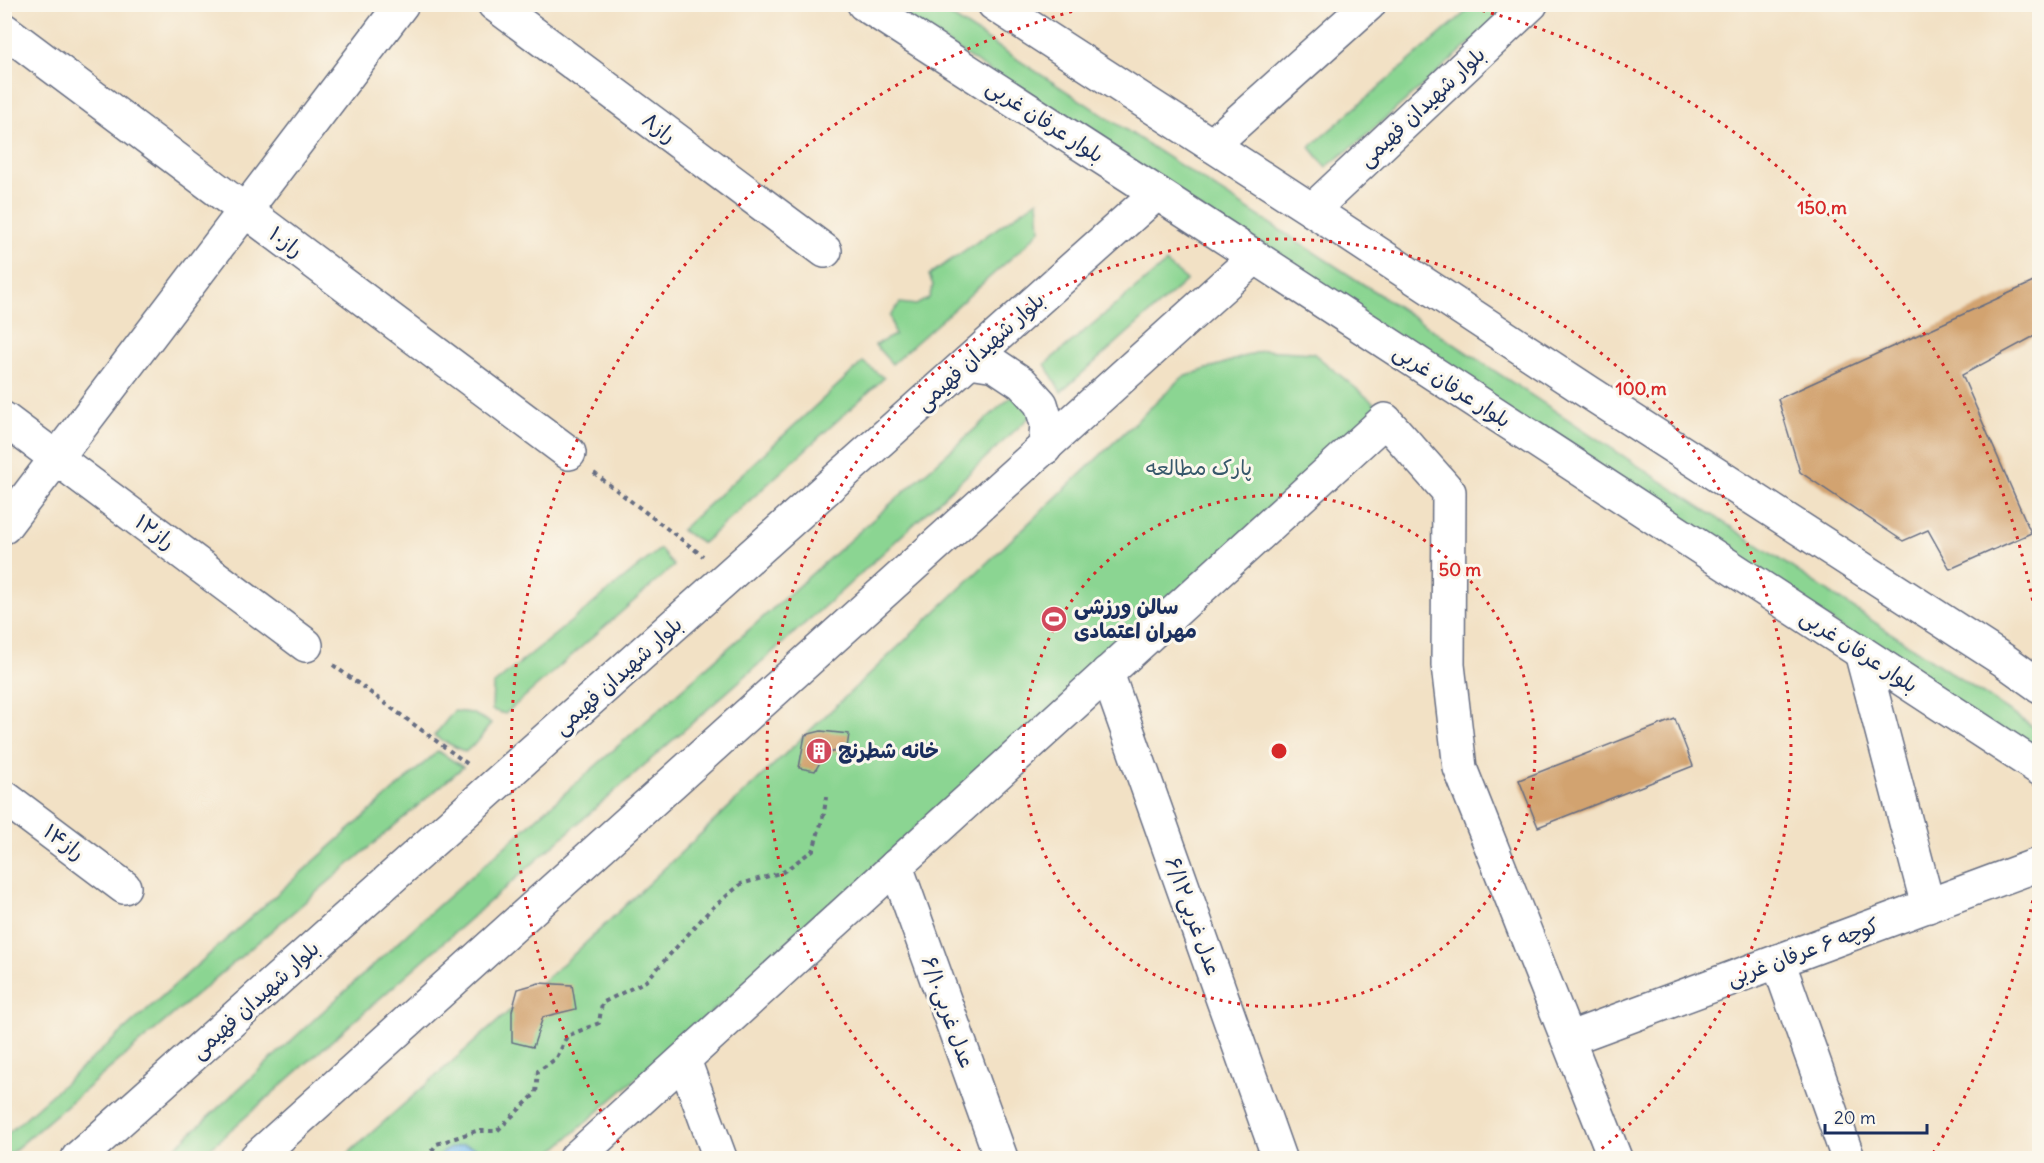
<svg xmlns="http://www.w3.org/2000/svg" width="2044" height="1163" viewBox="0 0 2044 1163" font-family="Delius,'Playpen Sans Arabic',sans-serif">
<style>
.green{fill:#8bd592;stroke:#538278;stroke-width:1.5}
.water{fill:#7bbff1;stroke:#4b77a8;stroke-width:1.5}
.building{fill:#d2a370}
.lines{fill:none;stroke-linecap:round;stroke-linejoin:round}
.minor-casing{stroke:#666d82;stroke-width:36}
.path{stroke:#666d82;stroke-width:4;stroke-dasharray:4.5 4.5;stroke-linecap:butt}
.minor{stroke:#fff;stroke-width:33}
.ring{fill:none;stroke:#d62828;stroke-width:3;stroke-dasharray:3 6}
.labels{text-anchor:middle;stroke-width:6;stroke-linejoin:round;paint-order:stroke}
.street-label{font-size:21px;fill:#1b2f5e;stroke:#fbf7ec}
.park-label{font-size:21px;fill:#37586b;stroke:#fbf7ec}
.poi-label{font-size:21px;font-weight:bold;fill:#1b2f5e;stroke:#fbf7ec;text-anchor:start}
.centre{fill:#d62828;stroke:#fbf7ec;stroke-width:3}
.ring-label{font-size:18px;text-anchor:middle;font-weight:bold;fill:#d62828;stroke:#fbf7ec;stroke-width:6;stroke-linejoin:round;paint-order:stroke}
</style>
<rect width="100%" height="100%" fill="#fbf7ec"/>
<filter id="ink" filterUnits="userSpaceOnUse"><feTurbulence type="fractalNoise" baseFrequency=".0167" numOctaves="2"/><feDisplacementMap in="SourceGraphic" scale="12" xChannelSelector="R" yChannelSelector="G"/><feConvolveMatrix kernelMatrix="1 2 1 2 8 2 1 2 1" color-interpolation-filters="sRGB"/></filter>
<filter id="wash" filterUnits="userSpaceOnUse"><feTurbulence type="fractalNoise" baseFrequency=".008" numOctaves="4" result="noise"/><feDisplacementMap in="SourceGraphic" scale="24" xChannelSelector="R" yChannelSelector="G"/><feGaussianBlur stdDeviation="1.35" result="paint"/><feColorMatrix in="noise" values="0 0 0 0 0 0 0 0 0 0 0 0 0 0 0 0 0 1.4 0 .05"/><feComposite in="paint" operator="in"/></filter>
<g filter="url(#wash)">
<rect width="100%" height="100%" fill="#f2e1c5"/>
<g class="green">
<polygon points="889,5 934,5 1386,299 2039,731 2039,757"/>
<polygon points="1474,5 1513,5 1360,141 1326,167 1310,147"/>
<polygon points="1038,200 1040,230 1027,244 892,364 875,345 895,335 890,316 900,303 916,305 929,298 933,285 929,275"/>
<polygon points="1166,263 1187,280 1061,392 1045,364"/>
<polygon points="1264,350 1313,353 1380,408 846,895 545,1158 343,1158 575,953 1183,377"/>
<polygon points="863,362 884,378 703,543 681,530"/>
<polygon points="1012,396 1034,413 845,588 199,1158 173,1158 169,1153 430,913"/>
<polygon points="660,549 674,566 505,714 492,710 493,685"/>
<polygon points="454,711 472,713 491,723 479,740 465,752 434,736"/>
<polygon points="438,751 463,767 5,1158 5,1136"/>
</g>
<path class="water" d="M464 1145 475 1148 488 1158H436C444 1150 452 1147 464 1145Z"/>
<g id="blocks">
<g class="building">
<polygon points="2040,279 2040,333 1962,375 2031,533 1950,569 1928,530 1903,541 1800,472 1778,399"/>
<polygon points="1675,719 1693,766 1538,827 1519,780"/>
<polygon points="821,731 849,734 847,748 825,754 815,771 799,768 805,735"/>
<polygon points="539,983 572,985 576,1009 543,1017 533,1047 512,1042 512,1011 518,989"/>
</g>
</g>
</g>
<g filter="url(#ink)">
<use href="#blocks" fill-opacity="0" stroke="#666d82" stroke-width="1.5"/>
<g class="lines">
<defs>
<g id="minor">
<polyline points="494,4 825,251"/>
<polyline points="864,4 1157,193 2040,769"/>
<polyline points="994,4 1312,210 1587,391 2005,661 2040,686"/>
<polyline points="4,30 569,453"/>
<polyline points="1212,145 1369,4"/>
<polyline points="1312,210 1531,4"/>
<polyline points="970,361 995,365 1022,383 1041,404 1047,424 1045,448"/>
<polyline points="4,419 306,645"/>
<polyline points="4,527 402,4"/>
<polyline points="1861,652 1928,906"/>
<polyline points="1107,673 1279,1158"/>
<polyline points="4,797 124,887"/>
<polyline points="896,866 1001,1158"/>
<polyline points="1778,961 1848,1158"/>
<polyline points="1568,1039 2040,864"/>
<polyline points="684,1060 720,1158"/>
<polyline points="78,1158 1157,193"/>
<polyline points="256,1158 1254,258"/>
<polyline points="576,1158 1385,420 1449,492 1448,665 1460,768 1615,1158"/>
</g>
</defs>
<use href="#minor" class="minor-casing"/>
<g class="path">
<polyline points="594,473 703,556"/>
<polyline points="333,665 469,765"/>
<polyline points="426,1158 437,1144 476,1131 497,1131 536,1093 538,1071 557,1058 567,1036 599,1023 602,1003 646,981 710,910 741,884 783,872 813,850 824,814 826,797"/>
</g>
<use href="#minor" class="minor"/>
</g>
</g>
<g class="ring">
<circle cx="1279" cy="751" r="256"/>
<path d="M967 1157A512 512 0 1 1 1591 1157"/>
<path d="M2039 865A768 768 0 0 1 1930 1158M628 1158A768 768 0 0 1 1093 6M1465 6A768 768 0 0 1 2039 637"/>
</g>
<defs>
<symbol id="stadium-disc" viewBox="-11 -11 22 22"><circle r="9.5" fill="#d1495b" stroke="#fbf7ec"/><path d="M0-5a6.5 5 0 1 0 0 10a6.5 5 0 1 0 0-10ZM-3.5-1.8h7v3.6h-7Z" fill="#fff"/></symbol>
<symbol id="building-disc" viewBox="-11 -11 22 22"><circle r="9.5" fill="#d1495b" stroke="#fbf7ec"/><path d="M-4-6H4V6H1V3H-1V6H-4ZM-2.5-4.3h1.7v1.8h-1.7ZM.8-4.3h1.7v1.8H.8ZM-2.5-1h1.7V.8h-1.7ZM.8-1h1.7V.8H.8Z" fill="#fff"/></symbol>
</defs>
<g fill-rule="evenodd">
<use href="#stadium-disc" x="1039" y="604" width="30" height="30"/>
<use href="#building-disc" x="804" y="736" width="30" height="30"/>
</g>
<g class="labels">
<g class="street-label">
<text transform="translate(1422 107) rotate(-43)" y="7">بلوار شهیدان فهیمی</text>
<text transform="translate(1045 121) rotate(33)" y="7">بلوار عرفان غربی</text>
<text transform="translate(659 128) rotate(37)" y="7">راز۸</text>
<text transform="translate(286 242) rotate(37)" y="7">راز۱۰</text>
<text transform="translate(980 352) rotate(-42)" y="7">بلوار شهیدان فهیمی</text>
<text transform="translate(1452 386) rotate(33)" y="7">بلوار عرفان غربی</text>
<text transform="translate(155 532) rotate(37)" y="7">راز۱۲</text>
<text transform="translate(1859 651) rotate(33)" y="7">بلوار عرفان غربی</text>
<text transform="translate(618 676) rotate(-42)" y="7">بلوار شهیدان فهیمی</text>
<text transform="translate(64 842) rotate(37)" y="7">راز۱۴</text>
<text transform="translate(1193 916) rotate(70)" y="7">۶/۱۲عدل غربی</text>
<text transform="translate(1803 952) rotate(-20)" y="7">کوچه ۶ عرفان غربی</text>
<text transform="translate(255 1000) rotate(-42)" y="7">بلوار شهیدان فهیمی</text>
<text transform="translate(948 1012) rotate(70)" y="7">۶/۱۰عدل غربی</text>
</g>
<g class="park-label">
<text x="1199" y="475">پارک مطالعه</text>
</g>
<g class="poi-label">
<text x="1074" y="614">سالن ورزشی<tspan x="1074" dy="24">مهران اعتمادی</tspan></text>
<text x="838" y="758">خانه شطرنج</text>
</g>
</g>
<circle cx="1279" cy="751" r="9" class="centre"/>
<g class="ring-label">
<text x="1822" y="214">150 m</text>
<text x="1641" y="395">100 m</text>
<text x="1460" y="576">50 m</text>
</g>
<rect width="2044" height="1163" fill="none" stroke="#fbf7ec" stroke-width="24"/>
<path d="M1825 1124v9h102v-9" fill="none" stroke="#1b2f5e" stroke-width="3"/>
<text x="1834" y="1124" font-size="18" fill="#1b2f5e" stroke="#fbf7ec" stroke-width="4.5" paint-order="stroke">20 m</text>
</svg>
